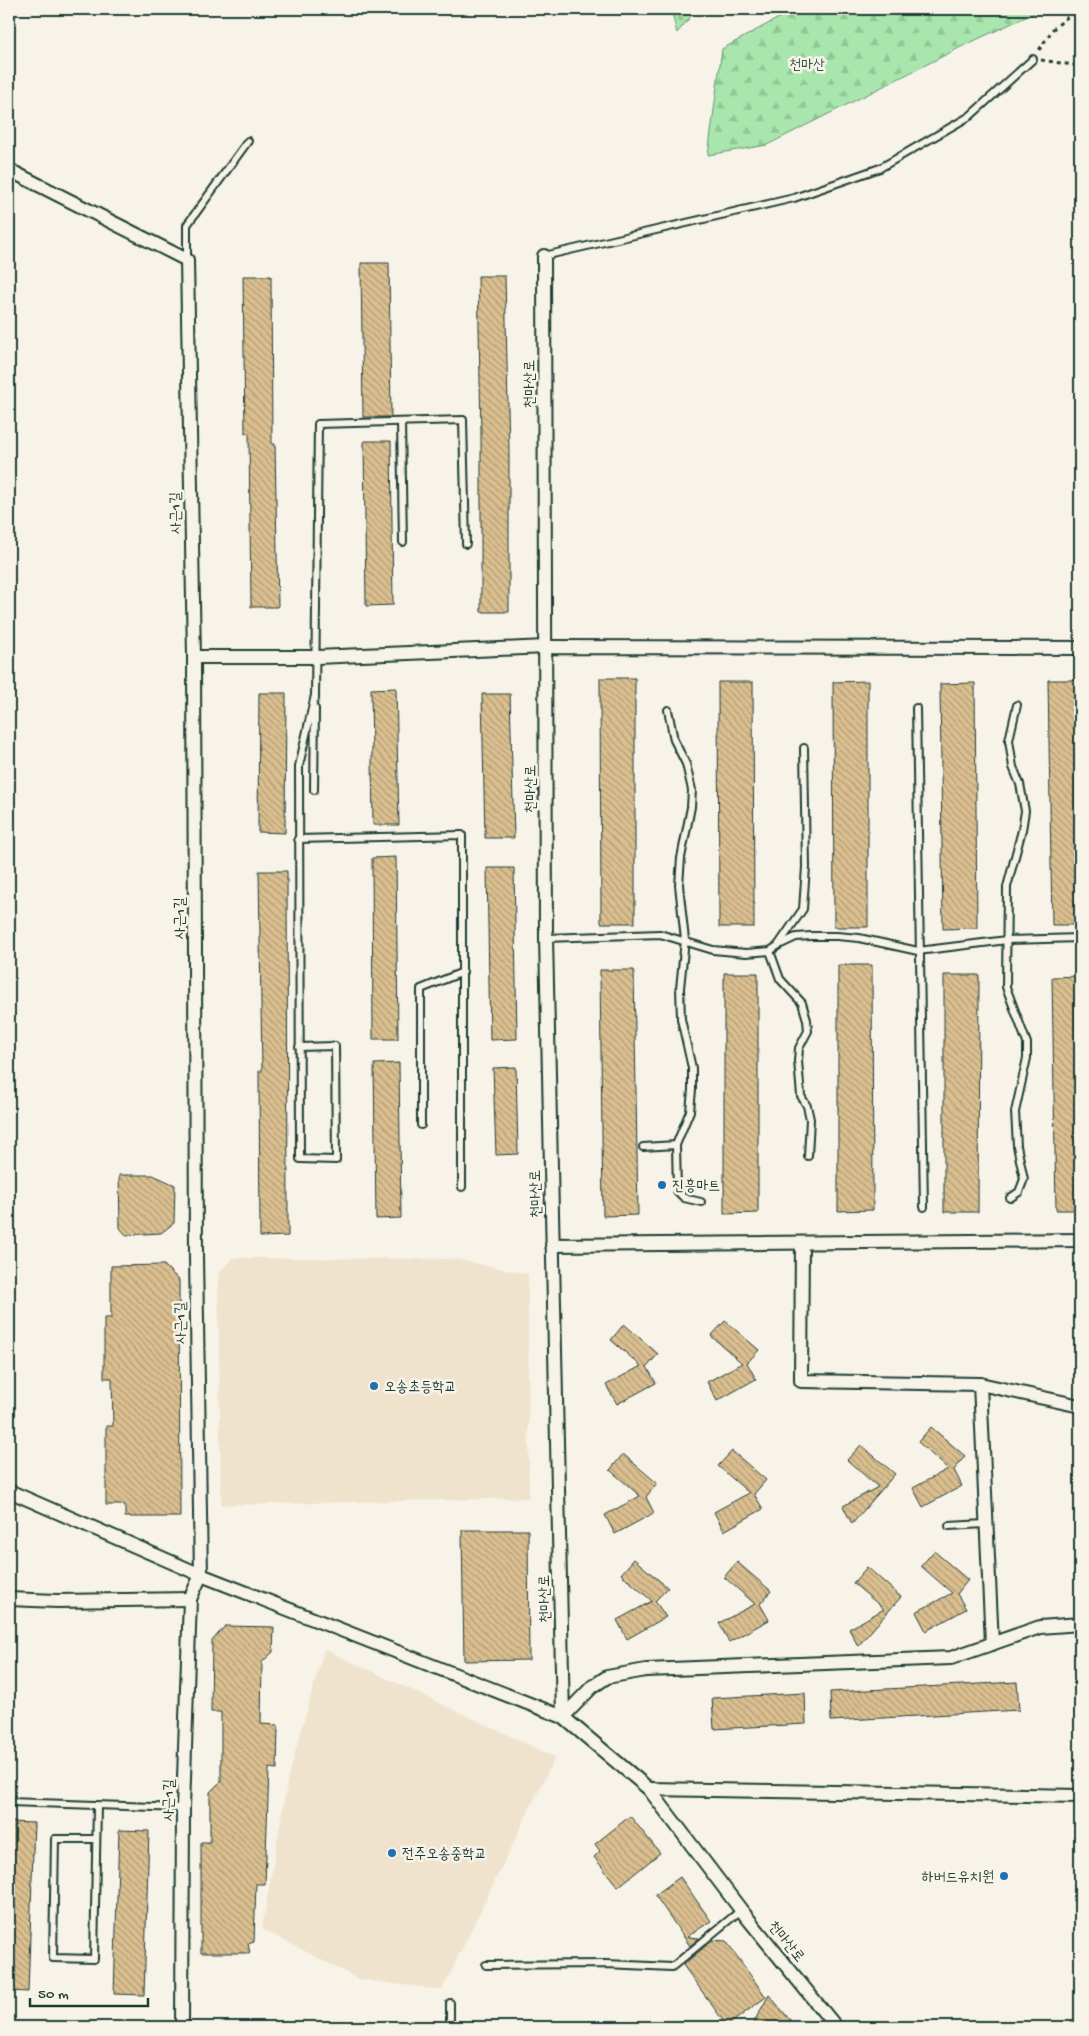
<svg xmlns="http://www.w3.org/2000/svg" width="1089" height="2036" viewBox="0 0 1089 2036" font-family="'Gochi Hand','Poor Story',sans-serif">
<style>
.built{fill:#efe3ce}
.forest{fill:url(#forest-firs);stroke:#649270}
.building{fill:url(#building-back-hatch);stroke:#1f3d34}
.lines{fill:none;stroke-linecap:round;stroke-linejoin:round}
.service-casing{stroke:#1f3d34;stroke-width:10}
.minor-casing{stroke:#1f3d34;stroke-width:16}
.path{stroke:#1f3d34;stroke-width:3;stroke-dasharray:4 4;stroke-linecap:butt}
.service{stroke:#f7f3e8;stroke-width:6}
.minor{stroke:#f7f3e8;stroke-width:12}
.poi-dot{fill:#1f6fb2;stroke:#f7f3e8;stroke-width:2}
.labels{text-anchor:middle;stroke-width:5;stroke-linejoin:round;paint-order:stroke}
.park-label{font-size:15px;fill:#345646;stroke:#f7f3e8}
.street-label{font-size:15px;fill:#1f3d34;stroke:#f7f3e8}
.poi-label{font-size:15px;fill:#1f3d34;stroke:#f7f3e8;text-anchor:start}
</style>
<defs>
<pattern id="forest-firs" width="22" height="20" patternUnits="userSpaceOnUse" patternTransform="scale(1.25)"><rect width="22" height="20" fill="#a9e6ad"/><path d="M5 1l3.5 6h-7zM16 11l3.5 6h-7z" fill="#91c695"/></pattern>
<pattern id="building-back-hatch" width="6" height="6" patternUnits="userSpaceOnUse" patternTransform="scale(1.25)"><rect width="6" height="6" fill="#dbbf90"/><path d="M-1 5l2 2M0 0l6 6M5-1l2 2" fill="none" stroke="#b19c76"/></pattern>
</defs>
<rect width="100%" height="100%" fill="#f7f3e8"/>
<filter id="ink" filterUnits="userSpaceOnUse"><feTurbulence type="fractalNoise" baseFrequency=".02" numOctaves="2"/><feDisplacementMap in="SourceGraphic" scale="10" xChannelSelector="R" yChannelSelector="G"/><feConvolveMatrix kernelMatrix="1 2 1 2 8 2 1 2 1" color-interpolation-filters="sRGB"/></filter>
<g filter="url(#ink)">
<g class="built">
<polygon points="232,1258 455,1259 528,1274 529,1498 221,1505 218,1274"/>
<polygon points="324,1649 555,1757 442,1990 358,1979 262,1929 288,1778"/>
</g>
<g class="forest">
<polygon points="671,9 697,9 677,33"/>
<polygon points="795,9 1043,9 967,44 767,145 708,155 722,49"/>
</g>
<g class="building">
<polygon points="361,263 389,263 391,417 363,417"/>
<polygon points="243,276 271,276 272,444 275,444 278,607 251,607 249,433 245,433"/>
<polygon points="478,276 505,276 509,452 509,612 481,612 481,433"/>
<polygon points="364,441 391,441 393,605 366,606"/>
<polygon points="600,678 635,678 635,923 601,923"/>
<polygon points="1048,680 1080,680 1080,925 1052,925"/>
<polygon points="868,681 868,927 834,927 833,682"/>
<polygon points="718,682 753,682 754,927 719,927"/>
<polygon points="975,683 977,928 943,929 940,684"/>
<polygon points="396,688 399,825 373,825 371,689"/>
<polygon points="259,693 286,693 285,833 258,832"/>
<polygon points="482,694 510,694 514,838 485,838"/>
<polygon points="396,857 398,1039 373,1039 372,858"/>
<polygon points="487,868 514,868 517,1039 490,1040"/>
<polygon points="259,871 287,871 288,1236 260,1237 259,1071 262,1071"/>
<polygon points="838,965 872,965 873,1210 838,1211"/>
<polygon points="600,970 634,970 638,1215 603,1216"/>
<polygon points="724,973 758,973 758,1213 724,1214"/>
<polygon points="944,975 979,975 978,1212 944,1212"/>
<polygon points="1080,976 1080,1210 1056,1210 1052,977"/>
<polygon points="399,1063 401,1218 376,1219 374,1064"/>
<polygon points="516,1067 518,1154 496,1155 493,1068"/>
<polygon points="119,1175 153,1175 175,1185 174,1223 161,1233 126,1235 120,1228"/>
<polygon points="164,1265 179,1280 180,1517 125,1517 125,1505 106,1505 106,1426 113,1426 112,1378 104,1378 104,1318 111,1318 111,1266"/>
<polygon points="725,1321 759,1350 747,1363 756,1379 717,1401 707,1382 742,1363 711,1336"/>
<polygon points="624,1324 658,1354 647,1367 656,1383 617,1404 606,1385 641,1366 611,1340"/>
<polygon points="931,1427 965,1456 954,1470 962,1486 923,1507 913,1488 948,1469 918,1442"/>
<polygon points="861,1445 895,1474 852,1524 843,1506 878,1487 847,1460"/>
<polygon points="732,1451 766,1480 754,1494 763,1509 724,1531 714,1512 749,1493 718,1466"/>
<polygon points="623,1454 657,1483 646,1497 654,1513 615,1534 605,1515 640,1496 610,1470"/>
<polygon points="462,1530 528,1530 529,1660 464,1661"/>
<polygon points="934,1551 968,1580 957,1594 966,1609 926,1631 916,1612 952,1593 921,1566"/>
<polygon points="634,1559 668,1588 655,1601 666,1617 627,1639 617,1620 652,1601 621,1574"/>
<polygon points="737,1562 771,1591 760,1604 769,1620 729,1642 719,1623 755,1604 724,1577"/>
<polygon points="867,1567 901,1597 858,1646 849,1629 884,1609 853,1583"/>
<polygon points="225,1626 274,1627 273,1652 262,1662 261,1724 278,1725 277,1769 269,1768 265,1884 256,1884 254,1942 248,1944 250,1953 201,1953 201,1842 210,1842 210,1792 221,1781 221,1712 211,1712 212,1641"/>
<polygon points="1017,1682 1019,1710 831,1721 830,1692"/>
<polygon points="805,1693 806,1724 714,1729 712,1698"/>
<polygon points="630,1816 660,1853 618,1887 594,1857 600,1851 595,1844"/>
<polygon points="9,1822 34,1823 28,1992 9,1991"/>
<polygon points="119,1830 149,1831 144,1995 114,1994"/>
<polygon points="680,1877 711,1921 687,1937 699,1938 690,1946 655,1895"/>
<polygon points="713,1940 726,1941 766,1997 727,2026 683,1965"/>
<polygon points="769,1995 796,2027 751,2027"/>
</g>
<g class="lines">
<defs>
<g id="service">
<polyline points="544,256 794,198 880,168 970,116 1033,59"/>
<polyline points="187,260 187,225 248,141"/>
<polyline points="401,422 403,542"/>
<polyline points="315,699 318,424 463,420 466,544"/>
<polyline points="916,708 924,1207"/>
<polyline points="668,710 674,740 686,764 692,790 691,807 681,858 679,885 685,940 680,988 681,1019 692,1068 692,1090 690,1111 676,1145 677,1191 684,1198 701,1202"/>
<polyline points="314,790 315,709"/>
<polyline points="298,839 462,835 462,1187"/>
<polyline points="546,938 660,934 713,950 746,953 770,951 779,945 796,937 811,936 837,936 859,938 918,951 1007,940 1080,938"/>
<polyline points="779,944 803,909 806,867 804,748"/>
<polyline points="770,951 780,979 802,1003 807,1020 808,1031 799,1048 798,1061 801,1096 807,1106 810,1119 808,1156"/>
<polyline points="299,1047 335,1046 336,1160 300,1159 299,766 315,695"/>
<polyline points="421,1125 421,989 463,972"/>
<polyline points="643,1147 676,1145"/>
<polyline points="1010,1198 1019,1192 1024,1179 1017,1146 1015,1112 1027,1058 1027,1043 1006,987 1007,887 1022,830 1025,811 1020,784 1013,767 1009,740 1017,705"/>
<polyline points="949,1526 985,1524"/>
<polyline points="9,1802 183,1808"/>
<polyline points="95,1839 55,1839 53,1958 94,1959 97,1806"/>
<polyline points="486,1965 606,1964 672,1967 741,1910"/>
<polyline points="450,2027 450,2003"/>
</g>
<g id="minor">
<polyline points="9,170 187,260 194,657 196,1257 201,1575 190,1599 183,1808 182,2027"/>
<polyline points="544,256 546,938 563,1717 649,1789 741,1910 836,2027"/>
<polyline points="194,657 317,657 546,647 1080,648"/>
<polyline points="802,1243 801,1381 980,1384 1080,1406"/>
<polyline points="552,1245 1080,1240"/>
<polyline points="980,1384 992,1644"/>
<polyline points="9,1491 201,1575 563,1717 592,1687 607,1677 646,1670 951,1658 1040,1627 1080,1624"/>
<polyline points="9,1599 57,1601 190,1599"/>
<polyline points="649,1789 1080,1796"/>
</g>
</defs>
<use href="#service" class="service-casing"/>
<use href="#minor" class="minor-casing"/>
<g class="path">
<polyline points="1039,50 1053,29 1077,9"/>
<polyline points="1041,60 1080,66"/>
</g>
<use href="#service" class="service"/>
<use href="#minor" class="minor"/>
</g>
</g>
<g class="poi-dot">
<circle cx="662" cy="1185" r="5"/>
<circle cx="374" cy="1386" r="5"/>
<circle cx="392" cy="1853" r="5"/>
<circle cx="1004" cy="1876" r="5"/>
</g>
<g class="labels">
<g class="park-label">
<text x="807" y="69">천마산</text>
</g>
<g class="street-label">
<text transform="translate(529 384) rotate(-90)" y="5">천마산로</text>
<text transform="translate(175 513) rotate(-91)" y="5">사근1길</text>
<text transform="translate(530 789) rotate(-90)" y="5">천마산로</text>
<text transform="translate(179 918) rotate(-90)" y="5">사근1길</text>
<text transform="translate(535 1194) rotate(-91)" y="5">천마산로</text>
<text transform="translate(180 1323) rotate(-91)" y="5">사근1길</text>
<text transform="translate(544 1599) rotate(-91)" y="5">천마산로</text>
<text transform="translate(168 1800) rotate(-89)" y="5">사근1길</text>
<text transform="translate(787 1941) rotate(51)" y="5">천마산로</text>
</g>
<g class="poi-label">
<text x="672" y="1190">진흥마트</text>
<text x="384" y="1391">오송초등학교</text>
<text x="402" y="1858">전주오송중학교</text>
<text x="994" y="1881" text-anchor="end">하버드유치원</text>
</g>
</g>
<rect width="1089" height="2036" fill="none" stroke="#f7f3e8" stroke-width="30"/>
<rect x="15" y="15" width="1059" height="2006" fill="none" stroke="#1f3d34" stroke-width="2" filter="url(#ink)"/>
<path d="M30 1998v8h118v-8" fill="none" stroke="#1f3d34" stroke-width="2.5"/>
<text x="38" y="1998" font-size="15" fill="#1f3d34" stroke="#f7f3e8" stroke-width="4" paint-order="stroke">50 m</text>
</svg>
